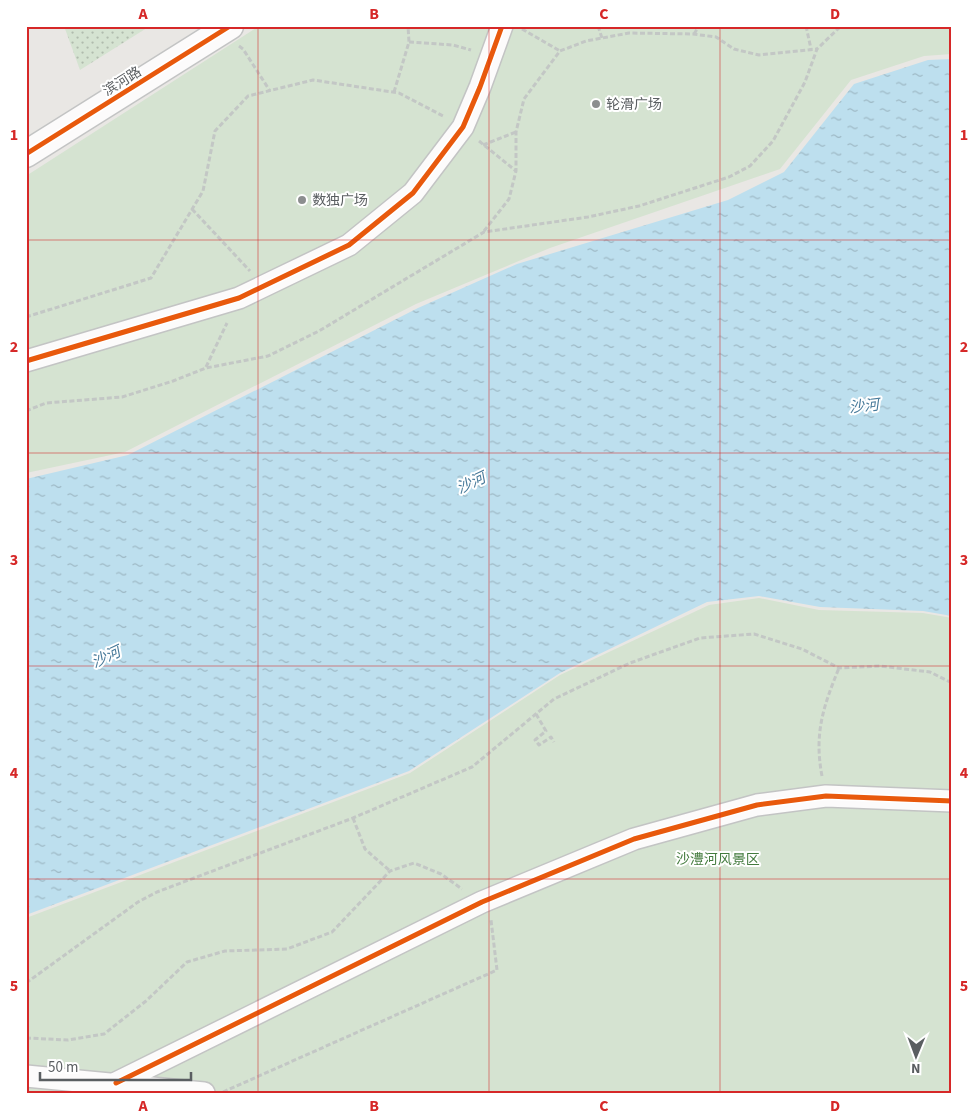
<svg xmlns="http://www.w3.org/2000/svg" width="978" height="1119" viewBox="0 0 978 1119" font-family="'Source Sans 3','Noto Sans SC',sans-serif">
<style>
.grass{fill:url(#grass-dots)}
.green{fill:#d5e3d1}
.water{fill:url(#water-ripples)}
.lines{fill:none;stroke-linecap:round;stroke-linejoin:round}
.minor-casing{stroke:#c3c4c4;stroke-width:24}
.tertiary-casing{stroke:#c3c4c4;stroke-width:29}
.path{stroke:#c3c7c5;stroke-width:3;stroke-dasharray:5 2.5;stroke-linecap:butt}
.minor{stroke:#fcfbfb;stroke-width:21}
.tertiary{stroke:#fcfbfb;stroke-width:26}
.cycleway-casing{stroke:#fff;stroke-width:8}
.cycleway{stroke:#e8590c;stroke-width:5}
.grid{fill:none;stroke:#d62828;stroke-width:1;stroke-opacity:0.55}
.poi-dot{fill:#8c8e8f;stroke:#fff;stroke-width:2}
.labels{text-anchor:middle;stroke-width:4;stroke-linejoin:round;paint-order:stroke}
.street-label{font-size:14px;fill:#5a5e61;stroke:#fff}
.poi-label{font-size:14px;fill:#5a5e61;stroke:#fff;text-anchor:start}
.park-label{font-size:14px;fill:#437b3e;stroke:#fff}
.water-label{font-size:15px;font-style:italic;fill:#477a9a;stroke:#fff}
.neatline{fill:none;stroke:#d62828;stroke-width:2}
.grid-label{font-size:16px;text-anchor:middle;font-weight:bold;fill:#d62828}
</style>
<defs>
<pattern id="grass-dots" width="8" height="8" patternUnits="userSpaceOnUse" patternTransform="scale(1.25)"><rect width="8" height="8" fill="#d5e3d1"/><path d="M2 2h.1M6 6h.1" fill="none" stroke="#b0bbad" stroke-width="1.8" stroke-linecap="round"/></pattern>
<pattern id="water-ripples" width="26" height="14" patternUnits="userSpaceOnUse" patternTransform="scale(1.25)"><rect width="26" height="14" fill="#bddfee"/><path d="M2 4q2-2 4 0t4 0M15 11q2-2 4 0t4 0" fill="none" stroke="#9db8c4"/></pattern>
</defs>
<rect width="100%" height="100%" fill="#e9e7e4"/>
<polygon class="grass" points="64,26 150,26 80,70"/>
<g class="green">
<polygon points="259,26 952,26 952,54 924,56 851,80 780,169 550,248 416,304 125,452 26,473 26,176"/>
<polygon points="759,598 819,610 923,613 952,618 952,1093 26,1093 26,918 410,773 560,675 709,605"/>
</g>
<polygon class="water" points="952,59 952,616 923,611 820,607 759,596 707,602 560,673 409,771 26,915 26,479 128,455 418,308 517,264 728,200 784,172 854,84 928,60"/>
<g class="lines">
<defs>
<g id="minor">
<polyline points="26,361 239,298 349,245 413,193 463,127 480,87 502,26"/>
<polyline points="26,1076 204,1093"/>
<polyline points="116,1083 482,902 634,839 757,805 826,796 952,801"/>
</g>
<polyline id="tertiary" points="26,154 230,26"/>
</defs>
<use href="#minor" class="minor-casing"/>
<use href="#tertiary" class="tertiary-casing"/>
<g class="path">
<polyline points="598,26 602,38"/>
<polyline points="806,26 811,49"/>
<polyline points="522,29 560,51"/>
<polyline points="694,34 699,26"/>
<polyline points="409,42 453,45 471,50"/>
<polyline points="239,46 243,49 270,91"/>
<polyline points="394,92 409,42 408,26"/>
<polyline points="479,141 516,171"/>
<polyline points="483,145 516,132"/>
<polyline points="192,209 250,271"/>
<polyline points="484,231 509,199 516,171 516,132 524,99 560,51 586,41 629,33 693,34 716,37 734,49 759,55 817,49"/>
<polyline points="26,317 151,278 203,191 215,131 248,96 313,80 399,93 445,117"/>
<polyline points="206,367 227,323"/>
<polyline points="26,411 46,403 122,397 173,381 206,368 268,356 319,331 484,232 588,217 639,206 729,177 750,166 773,141 805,82 817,49 841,26"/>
<polyline points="536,714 546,731 535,740 539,745 551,737 554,742"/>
<path d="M822 776C814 734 823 707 839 668"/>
<polyline points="353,818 365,849 390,871"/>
<polyline points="26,983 138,902 157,892 353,818 472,767 554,699 630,663 700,638 754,634 802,649 839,668 880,666 930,672 952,683"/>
<polyline points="26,1038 68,1040 104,1034 146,1001 187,962 225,951 287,949 332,932 390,871 414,863 441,874 462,889"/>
<polyline points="223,1092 497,970 491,920"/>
</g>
<use href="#minor" class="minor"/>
<use href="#tertiary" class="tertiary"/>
<defs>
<g id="cycleway">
<polyline points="26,154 230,26"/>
<polyline points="26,361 239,298 349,245 413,193 463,127 480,87 502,26"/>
<polyline points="116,1083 482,902 634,839 757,805 826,796 952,801"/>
</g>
</defs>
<use href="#cycleway" class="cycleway-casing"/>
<use href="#cycleway" class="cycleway"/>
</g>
<path class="grid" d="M258 26V1093M489 26V1093M720 26V1093M26 240H952M26 453H952M26 666H952M26 879H952"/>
<g class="poi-dot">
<circle cx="596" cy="104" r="5"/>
<circle cx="302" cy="200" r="5"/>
</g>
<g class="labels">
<g class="street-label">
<text transform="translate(122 81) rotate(-32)" y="5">滨河路</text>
</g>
<g class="poi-label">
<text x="606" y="109">轮滑广场</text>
<text x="312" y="205">数独广场</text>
</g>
<g class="park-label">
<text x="718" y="864">沙澧河风景区</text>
</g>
<g class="water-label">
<text transform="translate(864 406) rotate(-6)" y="5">沙河</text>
<text transform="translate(471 483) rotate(-25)" y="5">沙河</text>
<text transform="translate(106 657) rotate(-25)" y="5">沙河</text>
</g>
</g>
<rect width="978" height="1119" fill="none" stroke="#ffffff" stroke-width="55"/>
<g transform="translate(916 1056) rotate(181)" stroke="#ffffff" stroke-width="4" paint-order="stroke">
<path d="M0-4L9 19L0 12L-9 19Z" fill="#5a5e61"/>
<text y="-8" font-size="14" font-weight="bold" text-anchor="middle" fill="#5a5e61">N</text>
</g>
<path d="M40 1072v8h151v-8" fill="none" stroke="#5a5e61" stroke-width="2.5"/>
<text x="48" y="1072" font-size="15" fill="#5a5e61" stroke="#ffffff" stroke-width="4" paint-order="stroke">50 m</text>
<rect x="28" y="28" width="922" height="1064" class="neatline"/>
<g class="grid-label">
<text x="143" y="19">A</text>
<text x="374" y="19">B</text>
<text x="604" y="19">C</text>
<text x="835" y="19">D</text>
<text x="14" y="140">1</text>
<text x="964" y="140">1</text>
<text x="14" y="352">2</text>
<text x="964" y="352">2</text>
<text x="14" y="565">3</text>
<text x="964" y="565">3</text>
<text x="14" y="778">4</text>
<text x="964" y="778">4</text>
<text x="14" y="991">5</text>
<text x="964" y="991">5</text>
<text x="143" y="1111">A</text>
<text x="374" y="1111">B</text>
<text x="604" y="1111">C</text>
<text x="835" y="1111">D</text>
</g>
</svg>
